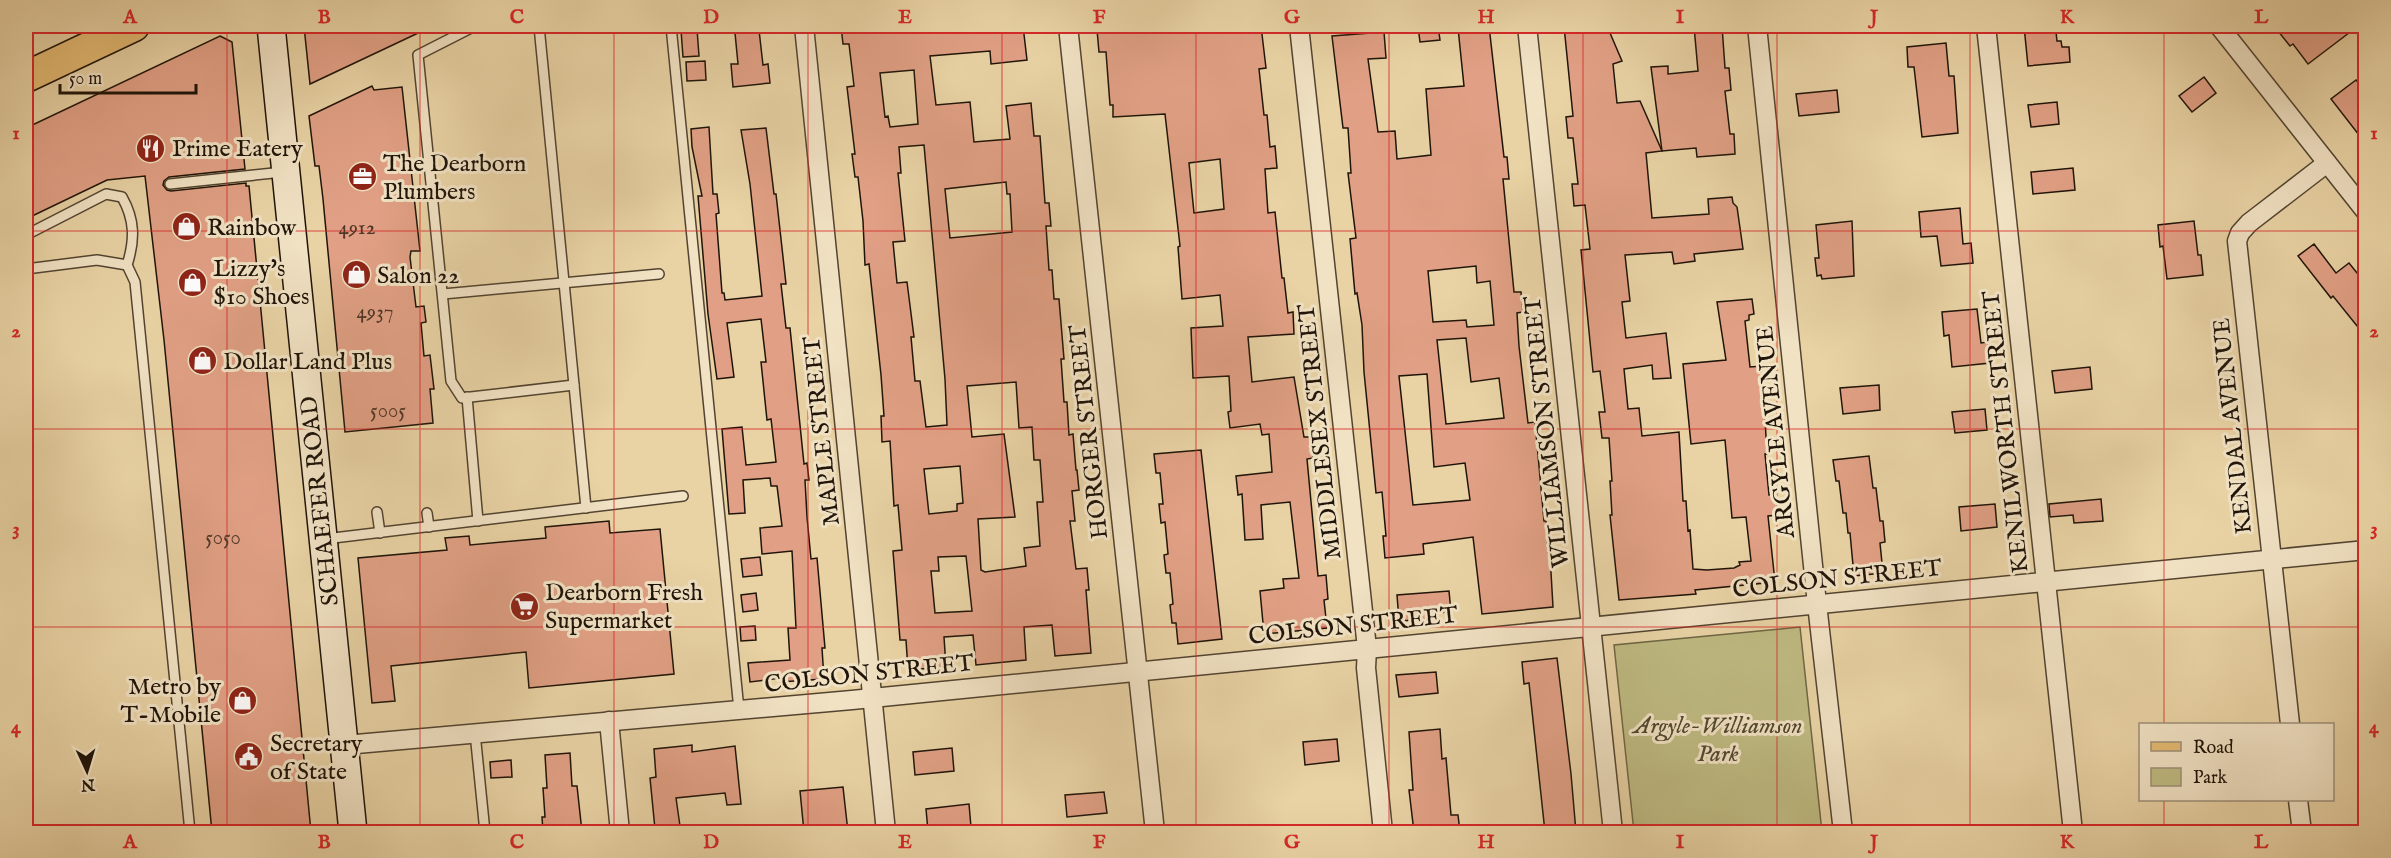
<svg xmlns="http://www.w3.org/2000/svg" width="2391" height="858" viewBox="0 0 2391 858" font-family="'IM FELL English',serif">
<style>
.green{fill:#beba81;stroke:#6e6745;stroke-width:1.5}
.building{fill:#e1a085;stroke:#1f1409;stroke-width:1.5;fill-rule:evenodd}
.lines{fill:none;stroke-linecap:round;stroke-linejoin:round}
.lane-casing{stroke:#524430;stroke-width:12}
.street-casing{stroke:#524430;stroke-width:21}
.secondary-casing{stroke:#1f1409;stroke-width:30}
.primary-casing{stroke:#1f1409;stroke-width:33}
.lane{stroke:#f1e2c4;stroke-width:9}
.street{stroke:#f1e2c4;stroke-width:18}
.secondary{stroke:#f1e2c4;stroke-width:27}
.primary{stroke:#e4ba72;stroke-width:30}
.grid{fill:none;stroke:#d62828;stroke-width:1.5;stroke-opacity:0.55}
.labels{text-anchor:middle;stroke-width:6;stroke-linejoin:round;paint-order:stroke}
.number-label{font-size:21px;fill:#503728}
.poi-label{font-size:24px;fill:#1f1409;stroke:#f1e2c4;text-anchor:start}
.street-label{font-size:24px;fill:#1f1409;stroke:#f1e2c4}
.park-label{font-size:24px;font-style:italic;fill:#4f462d;stroke:#f1e2c4}
.neatline{fill:none;stroke:#d62828;stroke-width:2}
.grid-label{font-size:20px;text-anchor:middle;font-weight:bold;fill:#d62828}
</style>
<rect width="100%" height="100%" fill="#e9d3a5"/>
<filter id="stains"><feTurbulence type="fractalNoise" baseFrequency=".00333" numOctaves="4"/><feColorMatrix values="0 0 0 0 .2 0 0 0 0 .09 0 0 0 0 .02 0 0 0 .5 -.17"/></filter>
<radialGradient id="worn" r=".72"><stop offset=".6" stop-color="#630" stop-opacity="0"/><stop offset="1" stop-color="#630" stop-opacity=".3"/></radialGradient>
<polygon class="green" points="1800,627 1822,832 1634,832 1614,645"/>
<g class="building">
<polygon points="304,26 433,26 310,84"/>
<path d="M841 26H1023L1027 60 991 64 990 51 930 56 936 105 970 102 974 142 1010 139 1006 106 1031 103 1034 136H1040L1045 203H1049L1051 226H1046L1049 270H1052L1054 299H1059L1064 359H1061L1064 402H1067L1069 435 1073 434 1076 470H1077L1079 490 1072 491 1075 521H1070L1076 569 1087 568 1089 590H1086L1091 653 1055 656 1052 625 1024 627 1026 660 976 665 973 635 944 637 946 667 908 670 906 640H900L893 551 902 550 898 505 894 506 890 441 882 442 881 416H884L881 375 869 264 865 265 863 221 858 177H855L852 154H855L847 87 854 86 849 44H843ZM914 70 918 124 890 127 888 116 885 117 880 73ZM924 145 945 379 947 425 926 427 920 381H915L911 337H914L907 282 897 283 893 242 905 241 898 173H901L899 147ZM1006 182 1007 194H1010L1012 232 950 238 945 189ZM1016 382 1019 428 1032 427 1034 460H1040L1043 502H1037L1040 546 1024 548 1026 566 985 572 981 570 978 519 1015 517 1004 434 972 437 967 386ZM960 466 963 503 957 504V511L929 514 924 469ZM966 556 972 611 935 613 931 571H939L938 557Z"/>
<path d="M1148 26H1261L1266 68 1259 69 1264 115H1267L1270 147 1275 146 1277 168 1265 169 1268 213 1275 212 1282 278H1284L1288 313 1293 312 1294 334 1248 337 1252 382 1294 377 1304 437H1310L1313 458 1307 459 1318 576 1326 575 1328 599 1324 600 1327 628 1264 634 1260 591 1284 588 1283 579 1299 578 1290 502 1261 505 1263 539 1245 540 1242 494 1238 495 1236 476 1272 472 1269 434 1262 435 1260 424 1230 428 1228 412 1231 411 1229 376 1193 378 1191 328 1223 326 1220 295 1182 299 1178 247 1180 246 1165 114 1113 117V105H1110L1106 52H1099L1097 30ZM1220 159 1224 209 1194 213 1189 163Z"/>
<polygon points="1418,26 1438,26 1440,40 1420,42"/>
<path d="M1489 26 1504 157H1507L1509 179H1503L1514 292H1521L1523 312 1517 313 1519 346 1528 423 1535 422 1544 521H1546L1548 555H1550L1553 607 1482 614 1473 537 1423 544 1424 554 1385 558 1383 536H1386L1382 492 1376 493 1364 372 1362 325 1357 293 1355 294 1350 239 1356 238 1348 173H1351L1348 128H1343L1332 36 1384 32 1386 58 1368 59 1378 132 1395 131 1397 159 1431 155 1426 89 1464 86 1458 28ZM1476 266 1477 283 1490 281 1494 325 1467 327 1466 320 1433 322 1428 271ZM1466 338 1471 382 1499 378 1504 418 1446 424 1437 340ZM1427 374 1434 467 1465 463 1470 500 1413 505 1399 376Z"/>
<polygon points="1564,26 1607,26 1622,61 1613,64 1617,103 1640,101 1662,151 1646,153 1652,218 1709,214 1708,199 1732,197 1733,203 1737,207 1743,249 1694,254 1695,261 1674,264 1672,252 1625,255 1630,301 1622,302 1626,338 1666,333 1671,378 1653,379 1652,365 1624,369 1628,409 1639,408 1642,436 1679,432 1683,501 1686,501 1688,531 1690,530 1693,569 1707,570 1734,568 1740,565 1739,562 1751,561 1746,517 1732,518 1725,440 1691,444 1683,364 1726,360 1717,302 1752,299 1754,314 1749,315 1749,320 1745,321 1750,367 1762,366 1767,454 1765,454 1769,495 1776,494 1778,515 1768,516 1775,582 1695,590 1696,594 1619,600 1610,515 1612,515 1610,481 1612,481 1609,438 1602,438 1599,412 1605,412 1600,371 1593,372 1581,250 1590,249 1585,205 1574,206 1572,184 1578,184 1573,138 1568,138 1566,117 1573,116"/>
<polygon points="1694,26 1722,26 1725,68 1729,68 1731,90 1725,91 1730,134 1734,134 1735,154 1697,157 1696,148 1662,151 1651,67 1668,66 1668,74 1698,71"/>
<polygon points="2024,26 2050,26 2051,32 2056,32 2057,41 2061,41 2062,47 2069,47 2070,62 2028,66"/>
<polygon points="2274,26 2358,26 2308,64 2293,44 2290,46"/>
<polygon points="697,29 699,56 683,57 681,30"/>
<polygon points="759,30 763,65 768,64 770,83 733,87 731,64 738,64 735,33"/>
<polygon points="220,36 232,42 245,169 169,177 164,181 163,185 167,190 171,191 246,183 246,186 249,186 311,832 212,832 164,340 145,176 107,180 28,218 26,128"/>
<polygon points="1946,43 1949,76 1954,76 1958,133 1922,137 1914,67 1908,67 1907,47"/>
<polygon points="705,61 706,80 687,81 686,62"/>
<polygon points="2204,77 2216,93 2192,112 2179,96"/>
<polygon points="2356,80 2366,92 2366,144 2331,99"/>
<polygon points="372,86 374,90 402,87 420,251 411,251 410,257 416,307 424,306 426,322 421,323 424,356 430,355 434,389 430,389 433,423 345,432 323,199 319,166 315,166 309,116"/>
<polygon points="1837,90 1839,112 1799,116 1796,94"/>
<polygon points="2057,102 2059,124 2031,127 2028,105"/>
<polygon points="709,127 713,194 717,194 719,213 716,214 722,293 724,293 725,300 762,296 750,184 741,130 766,128 774,194 776,194 786,284 781,284 786,328 790,328 804,464 807,463 809,480 805,480 807,517 811,559 817,558 825,648 822,648 824,679 780,682 780,678 750,682 748,663 790,660 788,628 796,628 792,551 762,554 760,528 782,526 777,486 771,486 770,478 743,480 745,513 729,514 722,429 742,427 746,465 776,462 771,419 767,420 761,362 766,362 761,319 727,323 734,377 717,379 708,314 698,196 702,196 692,147 691,129"/>
<polygon points="2073,168 2075,190 2033,194 2031,172"/>
<polygon points="1960,208 1963,244 1971,243 1973,263 1941,266 1937,236 1921,237 1919,212"/>
<polygon points="1852,221 1854,276 1822,279 1821,275 1817,276 1815,258 1819,258 1816,225"/>
<polygon points="2194,221 2198,255 2201,255 2203,275 2167,279 2163,246 2160,247 2158,225"/>
<polygon points="2314,244 2336,273 2349,263 2366,284 2366,337 2333,296 2331,298 2298,256"/>
<polygon points="1977,309 1981,343 1988,342 1990,363 1952,367 1949,335 1944,336 1942,312"/>
<polygon points="2090,367 2092,389 2055,393 2052,371"/>
<polygon points="1879,385 1880,410 1843,414 1840,388"/>
<polygon points="1985,409 1987,430 1955,433 1952,412"/>
<polygon points="1201,450 1222,639 1178,644 1176,623 1172,623 1170,605 1173,604 1170,573 1166,573 1164,555 1168,554 1165,522 1161,523 1159,504 1163,504 1160,473 1156,473 1154,454"/>
<polygon points="1869,456 1873,488 1876,488 1880,521 1883,521 1885,542 1880,543 1883,573 1854,576 1850,533 1848,533 1846,513 1843,513 1839,481 1836,481 1833,460"/>
<polygon points="2101,499 2103,521 2074,523 2073,515 2050,517 2049,504"/>
<polygon points="1995,504 1997,527 1961,531 1959,507"/>
<polygon points="609,521 610,533 660,529 674,674 529,688 526,652 391,666 395,701 372,703 358,558 447,550 445,538 469,536 470,545 546,538 545,527"/>
<polygon points="760,557 762,575 743,577 741,559"/>
<polygon points="1449,591 1451,612 1433,613 1434,619 1399,621 1397,595"/>
<polygon points="756,593 758,610 743,612 741,595"/>
<polygon points="755,626 756,640 741,641 740,627"/>
<polygon points="1557,658 1571,774 1576,832 1545,832 1529,683 1524,684 1522,662"/>
<polygon points="1436,672 1438,693 1399,697 1396,675"/>
<polygon points="1440,729 1442,759 1446,758 1451,815 1458,815 1460,832 1414,832 1409,790 1413,790 1409,732"/>
<polygon points="1337,739 1339,761 1305,765 1303,742"/>
<polygon points="692,745 692,752 735,746 741,804 727,805 725,793 676,798 680,826 655,829 650,778 656,777 654,749"/>
<polygon points="952,748 954,771 915,775 913,752"/>
<polygon points="570,753 572,786 577,786 582,832 543,832 542,817 545,817 543,788 547,788 545,755"/>
<polygon points="511,760 512,777 491,778 490,762"/>
<polygon points="843,787 848,832 804,832 800,791"/>
<polygon points="1104,792 1107,813 1067,817 1065,795"/>
<polygon points="969,804 971,827 928,831 926,809"/>
</g>
<g class="lines">
<defs>
<g id="lane">
<polyline points="475,26 418,55 451,381 462,398 574,385"/>
<polyline points="539,26 586,508"/>
<polyline points="671,26 739,710"/>
<polyline points="170,184 283,172"/>
<path d="M26 235 106 194 122 197C135 220 135 240 127 265"/>
<polyline points="26,269 97,260 127,265 135,282 190,832"/>
<polyline points="443,294 659,274"/>
<polyline points="467,397 478,521"/>
<polyline points="377,512 380,533"/>
<polyline points="427,513 429,527"/>
<polyline points="325,539 683,496"/>
<polyline points="475,733 485,832"/>
</g>
<g id="street">
<polyline points="804,26 886,832"/>
<polyline points="1068,26 1155,832"/>
<polyline points="1299,26 1367,648 1366,668 1383,832"/>
<polyline points="1527,26 1613,832"/>
<polyline points="1757,26 1817,604 1843,832"/>
<polyline points="1986,26 2073,832"/>
<polyline points="2219,26 2366,212"/>
<polyline points="609,721 620,832"/>
<polyline points="2290,724 2237,241 2240,233 2249,223 2327,163"/>
<polyline points="345,745 852,700 2366,550"/>
<polyline points="2298,800 2302,832"/>
</g>
<polyline id="secondary" points="271,26 353,832"/>
<polyline id="primary" points="26,77 134,26"/>
</defs>
<use href="#lane" class="lane-casing"/>
<use href="#street" class="street-casing"/>
<use href="#secondary" class="secondary-casing"/>
<use href="#primary" class="primary-casing"/>
<use href="#lane" class="lane"/>
<use href="#street" class="street"/>
<use href="#secondary" class="secondary"/>
<use href="#primary" class="primary"/>
</g>
<path class="grid" d="M227 26V832M420 26V832M614 26V832M808 26V832M1002 26V832M1196 26V832M1389 26V832M1583 26V832M1777 26V832M1970 26V832M2164 26V724M26 231H2366M26 429H2366M26 627H2366M2164 800V832"/>
<defs>
<symbol id="restaurant-disc" viewBox="-11 -11 22 22"><circle r="9.5" fill="#8f2418" stroke="#f1e2c4"/><path d="M-5-6h1v4h1v-4h1v4h1v-4h1v5L-1.5 .5V6h-2V.5L-5-1ZM5-6V6H3V1.5H1.5Q1.5-4 5-6Z" fill="#fff"/></symbol>
<symbol id="office-disc" viewBox="-11 -11 22 22"><circle r="9.5" fill="#8f2418" stroke="#f1e2c4"/><path d="M-6-3h4V-5.5h4V-3h4V5H-6ZM-1-4.5V-3h2v-1.5ZM-6 0V1H6V0Z" fill="#fff"/></symbol>
<symbol id="shop-disc" viewBox="-11 -11 22 22"><circle r="9.5" fill="#8f2418" stroke="#f1e2c4"/><path d="M-5-2.5h2.3a2.7 3.5 0 0 1 5.4 0H5L5.5 6h-11ZM-1.5-2.5h3a1.5 2.3 0 0 0-3 0Z" fill="#fff"/></symbol>
<symbol id="supermarket-disc" viewBox="-11 -11 22 22"><circle r="9.5" fill="#8f2418" stroke="#f1e2c4"/><path d="M-6-5.5h2.5l.6 2H6L4.5 2H-2.5L-4.4-4H-6ZM-1.5 3.2a1.3 1.3 0 1 0 .1 0ZM3 3.2a1.3 1.3 0 1 0 .1 0Z" fill="#fff"/></symbol>
<symbol id="civic-disc" viewBox="-11 -11 22 22"><circle r="9.5" fill="#8f2418" stroke="#f1e2c4"/><path d="M-.6-6.5H3V-4.5H.6V-3L4-1V1h2V6H-6V1h2V-1L-.6-3ZM-1.2 2.5V6h2.4V2.5Z" fill="#fff"/></symbol>
</defs>
<g fill-rule="evenodd">
<use href="#restaurant-disc" x="134" y="132" width="33" height="33"/>
<use href="#office-disc" x="346" y="160" width="33" height="33"/>
<use href="#shop-disc" x="170" y="210" width="33" height="33"/>
<use href="#shop-disc" x="340" y="258" width="33" height="33"/>
<use href="#shop-disc" x="176" y="266" width="33" height="33"/>
<use href="#shop-disc" x="186" y="344" width="33" height="33"/>
<use href="#supermarket-disc" x="508" y="590" width="33" height="33"/>
<use href="#shop-disc" x="226" y="684" width="33" height="33"/>
<use href="#civic-disc" x="232" y="740" width="33" height="33"/>
</g>
<g class="labels">
<g class="number-label">
<text x="357" y="234">4912</text>
<text x="375" y="318">4937</text>
<text x="388" y="417">5005</text>
<text x="223" y="544">5050</text>
</g>
<g class="poi-label">
<text x="172" y="156">Prime Eatery</text>
<text x="383" y="171">The Dearborn<tspan x="383" dy="28">Plumbers</tspan></text>
<text x="207" y="235">Rainbow</text>
<text x="213" y="276">Lizzy's<tspan x="213" dy="28">$10 Shoes</tspan></text>
<text x="377" y="283">Salon 22</text>
<text x="223" y="369">Dollar Land Plus</text>
<text x="545" y="600">Dearborn Fresh<tspan x="545" dy="28">Supermarket</tspan></text>
<text x="221" y="694" text-anchor="end">Metro by<tspan x="221" dy="28">T-Mobile</tspan></text>
<text x="270" y="751">Secretary<tspan x="270" dy="28">of State</tspan></text>
</g>
<g class="street-label">
<text transform="translate(2232 426) rotate(-96)" y="8">KENDAL AVENUE</text>
<text transform="translate(821 431) rotate(-96)" y="8">MAPLE STREET</text>
<text transform="translate(1088 432) rotate(-96)" y="8">HORGER STREET</text>
<text transform="translate(1319 432) rotate(-96)" y="8">MIDDLESEX STREET</text>
<text transform="translate(1546 432) rotate(-96)" y="8">WILLIAMSON STREET</text>
<text transform="translate(1775 432) rotate(-96)" y="8">ARGYLE AVENUE</text>
<text transform="translate(2005 432) rotate(-96)" y="8">KENILWORTH STREET</text>
<text transform="translate(319 501) rotate(-96)" y="8">SCHAEFER ROAD</text>
<text transform="translate(1837 578) rotate(-6)" y="8">COLSON STREET</text>
<text transform="translate(1353 625) rotate(-6)" y="8">COLSON STREET</text>
<text transform="translate(869 673) rotate(-6)" y="8">COLSON STREET</text>
</g>
<g class="park-label">
<text x="1718" y="733">Argyle-Williamson<tspan x="1718" dy="28">Park</tspan></text>
</g>
</g>
<rect width="2391" height="858" fill="none" stroke="#e9d3a5" stroke-width="66"/>
<rect x="2139" y="723" width="195" height="78" fill="#f1e2c4" stroke="#9d9079" stroke-width="1.5"/>
<rect x="2151" y="742" width="30" height="9" fill="#e4ba72" stroke="#9d9079" stroke-width="1.5"/>
<text x="2193" y="753" font-size="18" fill="#1f1409">Road</text>
<rect x="2151" y="768" width="30" height="18" fill="#beba81" stroke="#9d9079" stroke-width="1.5"/>
<text x="2193" y="783" font-size="18" fill="#1f1409">Park</text>
<g transform="translate(87 771) rotate(176)" stroke="#f1e2c4" stroke-width="4.5" paint-order="stroke">
<path d="M0-4.5L10 22L0 15L-10 22Z" fill="#1f1409"/>
<text y="-9" font-size="16" font-weight="bold" text-anchor="middle" fill="#1f1409">N</text>
</g>
<path d="M60 84v9h136v-9" fill="none" stroke="#1f1409" stroke-width="3"/>
<text x="69" y="84" font-size="18" fill="#1f1409" stroke="#f1e2c4" stroke-width="4.5" paint-order="stroke">50 m</text>
<rect x="33" y="33" width="2325" height="792" class="neatline"/>
<g class="grid-label">
<text x="130" y="23">A</text>
<text x="324" y="23">B</text>
<text x="517" y="23">C</text>
<text x="711" y="23">D</text>
<text x="905" y="23">E</text>
<text x="1099" y="23">F</text>
<text x="1292" y="23">G</text>
<text x="1486" y="23">H</text>
<text x="1680" y="23">I</text>
<text x="1874" y="23">J</text>
<text x="2067" y="23">K</text>
<text x="2261" y="23">L</text>
<text x="16" y="139">1</text>
<text x="2374" y="139">1</text>
<text x="16" y="337">2</text>
<text x="2374" y="337">2</text>
<text x="16" y="535">3</text>
<text x="2374" y="535">3</text>
<text x="16" y="733">4</text>
<text x="2374" y="733">4</text>
<text x="130" y="848">A</text>
<text x="324" y="848">B</text>
<text x="517" y="848">C</text>
<text x="711" y="848">D</text>
<text x="905" y="848">E</text>
<text x="1099" y="848">F</text>
<text x="1292" y="848">G</text>
<text x="1486" y="848">H</text>
<text x="1680" y="848">I</text>
<text x="1874" y="848">J</text>
<text x="2067" y="848">K</text>
<text x="2261" y="848">L</text>
</g>
<rect width="100%" height="100%" filter="url(#stains)"/>
<rect width="100%" height="100%" fill="url(#worn)"/>
</svg>
